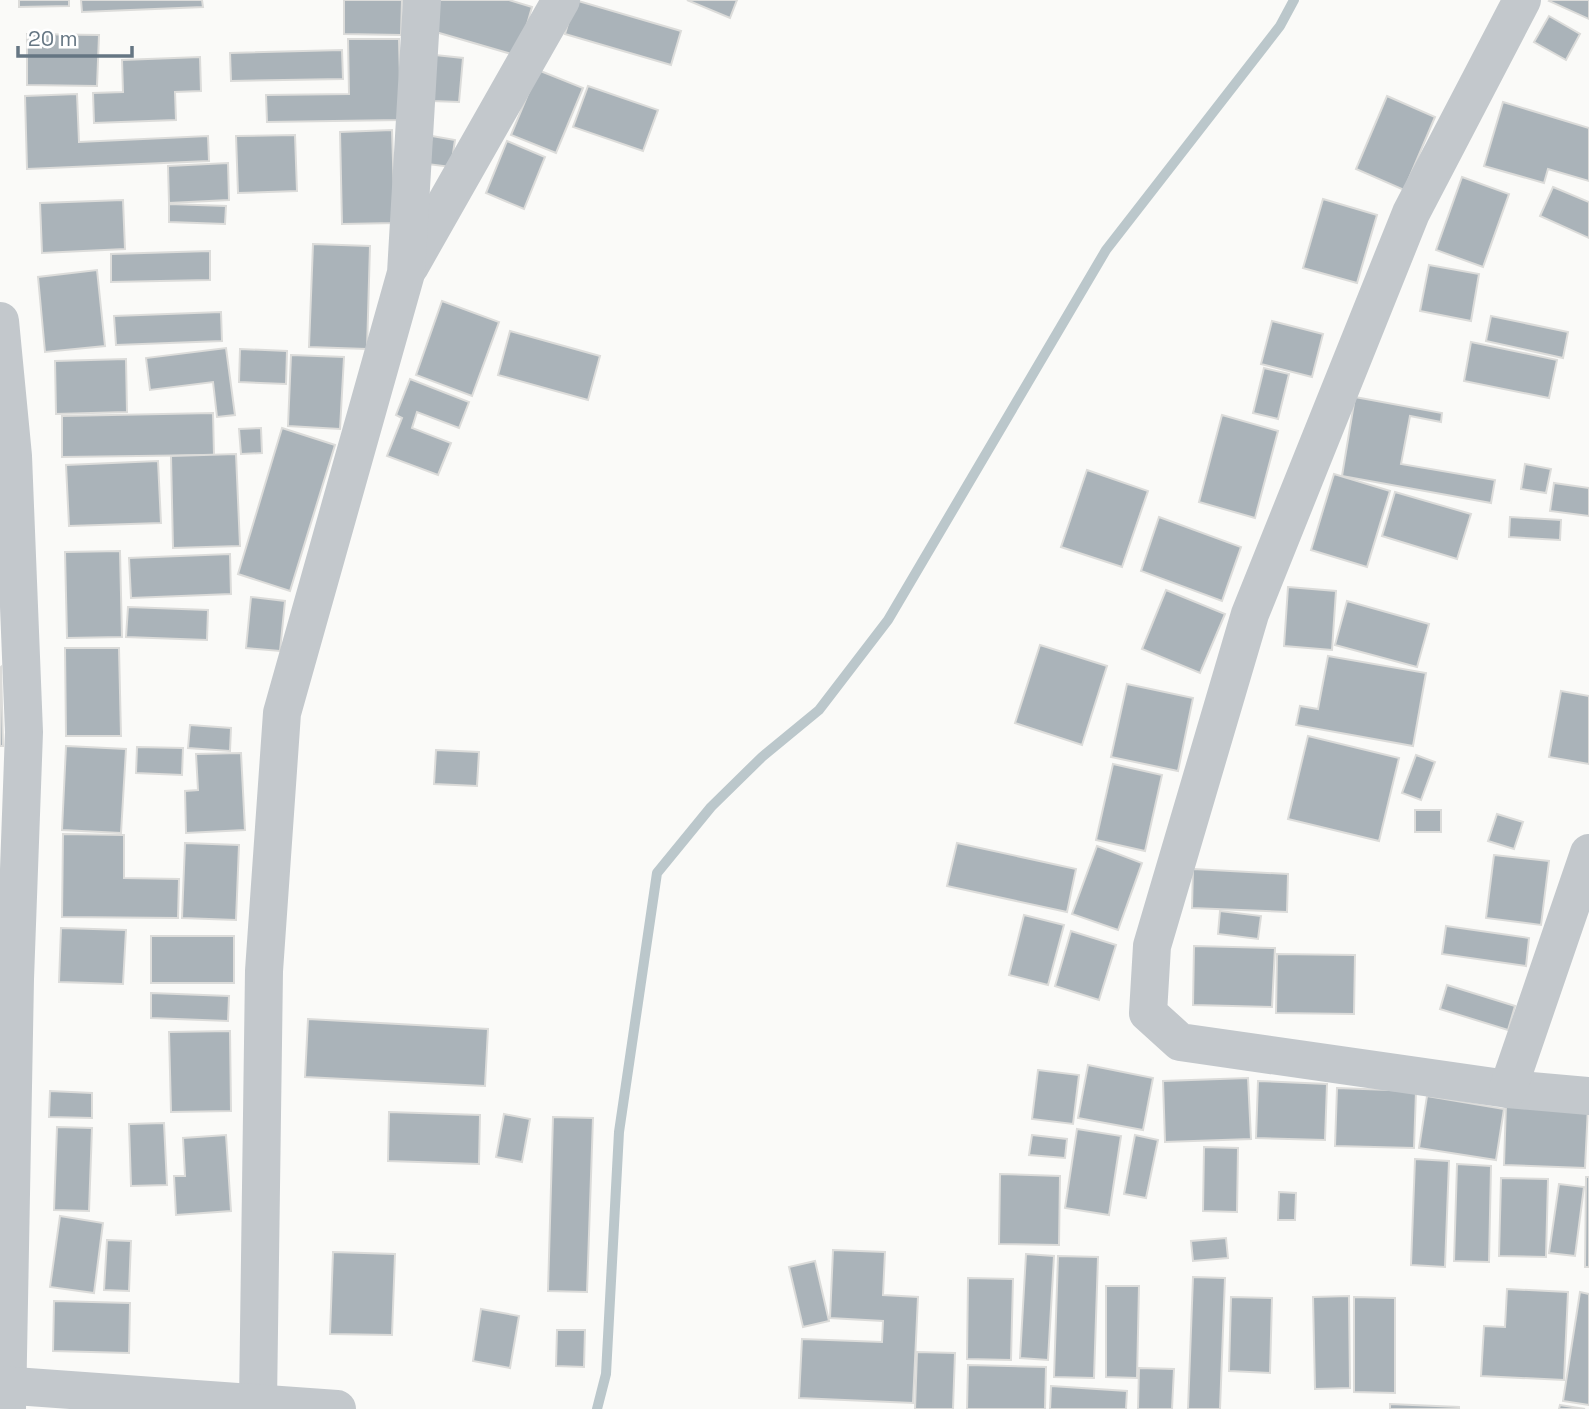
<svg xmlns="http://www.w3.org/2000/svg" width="1589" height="1409" viewBox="0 0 1589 1409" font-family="'Space Grotesk',sans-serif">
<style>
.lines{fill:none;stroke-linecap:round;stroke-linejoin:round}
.stream{stroke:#bbc7cb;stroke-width:10}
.building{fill:#aab3b9;stroke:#dcdcda;stroke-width:2}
.minor{stroke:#c3c8cc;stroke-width:38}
.tertiary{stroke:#c3c8cc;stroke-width:38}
</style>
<rect width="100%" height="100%" fill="#fafaf8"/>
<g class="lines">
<polyline class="stream" points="597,1409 606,1374 619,1132 657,873 711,807 762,757 819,710 888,620 1106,250 1280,26 1294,0"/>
</g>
<g class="building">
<polygon points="19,0 69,0 69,6 19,7"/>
<polygon points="81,0 202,0 203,7 82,12"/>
<polygon points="344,0 402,0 401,35 344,34"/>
<polygon points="438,0 509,0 532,7 518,56 429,30"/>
<polygon points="575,0 681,31 671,65 565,34"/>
<polygon points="687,0 737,0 730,18"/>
<polygon points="1550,0 1589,0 1589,19 1549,1"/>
<polygon points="1549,16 1580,34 1566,60 1534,42"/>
<polygon points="27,34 99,35 97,86 27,85"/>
<polygon points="348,39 399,39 401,120 267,122 266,95 349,94"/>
<polygon points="342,50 343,79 231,81 230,53"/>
<polygon points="435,55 463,58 459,102 432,101"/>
<polygon points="200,57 201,91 175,92 176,120 94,123 93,93 123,92 122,60"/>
<polygon points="538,70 583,88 556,153 511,135"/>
<polygon points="588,86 658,110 643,151 573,127"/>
<polygon points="77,94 79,142 208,136 209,161 27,169 25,96"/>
<polygon points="1387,96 1435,117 1404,190 1356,169"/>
<polygon points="1503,102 1589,128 1589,181 1548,169 1544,183 1484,166"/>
<polygon points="392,130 395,223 342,224 340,132"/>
<polygon points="295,135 297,191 238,193 236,136"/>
<polygon points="432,136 455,140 451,167 427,164"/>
<polygon points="507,141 545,157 524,209 486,193"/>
<polygon points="228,163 229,200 169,203 168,166"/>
<polygon points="1462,177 1509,194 1483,267 1436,250"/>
<polygon points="1553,187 1589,202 1589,238 1540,216"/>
<polygon points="1323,199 1377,215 1357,283 1303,268"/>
<polygon points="123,200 125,249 42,253 40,203"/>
<polygon points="169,204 226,206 225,224 169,222"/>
<polygon points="313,244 370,246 367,349 309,347"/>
<polygon points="210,251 210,280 111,282 111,254"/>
<polygon points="1429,265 1479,274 1471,321 1420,311"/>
<polygon points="97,270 105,346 45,352 38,277"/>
<polygon points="442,301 499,322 472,396 416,375"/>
<polygon points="221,312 222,341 116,345 114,316"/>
<polygon points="1491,316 1568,332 1563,358 1486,341"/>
<polygon points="1272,321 1323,334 1312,377 1261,364"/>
<polygon points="510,331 600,356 588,400 498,375"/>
<polygon points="1471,342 1557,360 1549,398 1464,381"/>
<polygon points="226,348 235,415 217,417 213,382 150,390 146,358"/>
<polygon points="240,349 287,351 286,384 239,382"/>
<polygon points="291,355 344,357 340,429 288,426"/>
<polygon points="126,359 127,412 56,414 55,361"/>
<polygon points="1264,368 1289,374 1278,419 1253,413"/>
<polygon points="410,379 469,402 459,428 417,412 412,428 451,443 438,475 387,456 402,418 396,415"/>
<polygon points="1355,397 1442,413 1441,422 1410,416 1401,464 1495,480 1491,503 1342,476"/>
<polygon points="213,413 214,455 62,457 62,416"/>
<polygon points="1222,415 1278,431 1255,518 1199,502"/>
<polygon points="261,428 262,453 241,454 239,429"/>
<polygon points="282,428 335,445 290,591 238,574"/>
<polygon points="236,454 240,546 173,548 171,456"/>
<polygon points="158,461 161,523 69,526 66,465"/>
<polygon points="1525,464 1551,469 1546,493 1521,489"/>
<polygon points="1087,470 1148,491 1122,567 1061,547"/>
<polygon points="1334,474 1390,491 1367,567 1311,550"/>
<polygon points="1554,483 1589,488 1589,516 1550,511"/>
<polygon points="1395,492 1471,514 1457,559 1382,536"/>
<polygon points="1159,517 1241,547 1222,601 1141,571"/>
<polygon points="1510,517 1561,520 1560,540 1509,537"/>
<polygon points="120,551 122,637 67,638 65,552"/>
<polygon points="230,554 231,594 131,598 129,558"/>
<polygon points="1288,587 1336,591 1332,650 1284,646"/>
<polygon points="1166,590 1225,614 1200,673 1142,649"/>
<polygon points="251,597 285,601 280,651 246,648"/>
<polygon points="1347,601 1429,624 1417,667 1335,645"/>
<polygon points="128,607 208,610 207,640 126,637"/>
<polygon points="1040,645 1107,666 1082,745 1015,723"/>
<polygon points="65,648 119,648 121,736 66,736"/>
<polygon points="1328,656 1426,673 1413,746 1296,725 1300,706 1318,709"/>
<polygon points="1,667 3,746 0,746 0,668"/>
<polygon points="1127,684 1193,698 1178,771 1111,757"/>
<polygon points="1561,691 1589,696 1589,764 1549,757"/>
<polygon points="190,725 231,728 230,751 188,748"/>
<polygon points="1308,736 1399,758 1379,841 1288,819"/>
<polygon points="66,746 126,749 121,833 62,830"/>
<polygon points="137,747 183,748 182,775 136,773"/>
<polygon points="436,750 479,752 477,786 434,784"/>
<polygon points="241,753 245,830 186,833 185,791 198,790 196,754"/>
<polygon points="1416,755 1435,762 1421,800 1402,793"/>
<polygon points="1113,764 1162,775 1145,851 1096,840"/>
<rect x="1415" y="810" width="26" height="22"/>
<polygon points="1497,814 1523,822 1514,849 1488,841"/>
<polygon points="63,834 124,835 124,878 179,879 178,918 62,917"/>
<polygon points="185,843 239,845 236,920 182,918"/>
<polygon points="957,843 1076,869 1067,912 947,886"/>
<polygon points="1097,846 1142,863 1118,930 1072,914"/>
<polygon points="1494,855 1549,861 1541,925 1486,918"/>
<polygon points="1193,869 1288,874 1287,912 1192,908"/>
<polygon points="1220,911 1261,916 1258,939 1218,934"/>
<polygon points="1024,915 1064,925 1048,985 1009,975"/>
<polygon points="1446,926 1529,938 1526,966 1442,954"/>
<polygon points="61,928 126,930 123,984 59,982"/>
<polygon points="1071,931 1116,945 1099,1000 1055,986"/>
<rect x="151" y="936" width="83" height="47"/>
<polygon points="1194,946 1275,948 1272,1007 1193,1005"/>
<polygon points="1277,954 1355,955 1354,1014 1276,1013"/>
<polygon points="1447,985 1515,1006 1508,1030 1440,1009"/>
<polygon points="151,993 229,996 228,1021 151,1018"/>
<polygon points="308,1019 488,1029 485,1086 305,1077"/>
<polygon points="230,1031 231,1111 171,1112 169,1032"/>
<polygon points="1088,1065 1153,1078 1143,1130 1078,1118"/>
<polygon points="1038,1070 1079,1075 1073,1124 1032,1119"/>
<polygon points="1248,1078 1251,1139 1165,1142 1163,1081"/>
<polygon points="1258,1081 1327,1084 1325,1140 1256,1138"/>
<polygon points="1337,1088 1416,1091 1414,1148 1335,1146"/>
<polygon points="50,1091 92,1093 92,1118 49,1117"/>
<polygon points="1427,1096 1504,1109 1496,1160 1419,1148"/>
<polygon points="1506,1104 1588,1107 1585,1168 1504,1165"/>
<polygon points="389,1112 480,1115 479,1164 388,1161"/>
<polygon points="504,1114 530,1119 522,1162 496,1157"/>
<polygon points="553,1117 593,1118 587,1292 548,1291"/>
<polygon points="164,1123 167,1185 131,1186 129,1124"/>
<polygon points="57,1127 92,1128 89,1211 54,1210"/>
<polygon points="1077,1129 1121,1136 1109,1215 1065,1208"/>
<polygon points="226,1135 231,1211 176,1215 174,1176 185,1176 183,1138"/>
<polygon points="1032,1135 1067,1139 1065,1158 1029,1155"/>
<polygon points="1135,1135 1158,1140 1146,1198 1124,1194"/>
<polygon points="1204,1147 1238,1148 1237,1212 1203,1211"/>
<polygon points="1415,1159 1449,1161 1445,1267 1411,1265"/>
<polygon points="1457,1164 1491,1166 1489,1262 1454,1261"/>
<polygon points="1000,1174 1060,1176 1059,1245 999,1244"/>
<polygon points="1586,1177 1589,1177 1589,1267 1585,1267"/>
<polygon points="1501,1178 1548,1179 1546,1257 1499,1256"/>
<polygon points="1559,1184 1584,1187 1575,1256 1549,1253"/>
<polygon points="1279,1192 1296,1193 1295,1220 1278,1220"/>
<polygon points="60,1216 103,1223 94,1293 50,1287"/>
<polygon points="1226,1238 1228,1258 1193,1261 1191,1241"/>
<polygon points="107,1240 131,1241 129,1291 104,1290"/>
<polygon points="833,1250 885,1252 883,1295 918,1297 913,1403 799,1398 802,1339 882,1342 883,1321 830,1318"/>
<polygon points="333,1252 395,1254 392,1335 330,1334"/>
<polygon points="1026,1254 1054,1256 1048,1360 1020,1358"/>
<polygon points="1058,1256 1098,1257 1094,1378 1054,1377"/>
<polygon points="815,1261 829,1321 803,1327 789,1267"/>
<polygon points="1193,1277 1225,1278 1220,1409 1188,1409"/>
<polygon points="968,1278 1013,1279 1011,1360 967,1359"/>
<polygon points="1106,1286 1139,1286 1137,1378 1106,1377"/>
<polygon points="1507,1289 1568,1292 1564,1380 1481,1376 1484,1326 1505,1327"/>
<polygon points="1580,1292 1589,1294 1589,1405 1563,1401"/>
<polygon points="1349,1296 1350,1388 1315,1389 1313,1297"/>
<polygon points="1231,1297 1272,1298 1270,1373 1229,1371"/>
<polygon points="1354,1297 1395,1298 1395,1393 1354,1392"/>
<polygon points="54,1301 130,1303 129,1353 53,1351"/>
<polygon points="481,1309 519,1316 510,1368 473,1361"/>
<polygon points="557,1330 585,1330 584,1367 556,1366"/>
<polygon points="917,1352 955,1353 953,1409 915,1409"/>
<polygon points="968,1365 1046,1367 1045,1409 967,1409"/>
<polygon points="1139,1368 1174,1369 1172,1409 1138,1409"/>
<polygon points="1051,1386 1127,1391 1126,1409 1050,1409"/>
<polygon points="1390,1404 1459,1407 1459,1409 1390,1409"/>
<polygon points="1560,1405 1585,1409 1559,1409"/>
</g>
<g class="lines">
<g class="minor">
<polyline points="1522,0 1411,213 1250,614 1152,946 1148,1013 1180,1042 1508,1089 1589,1096"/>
<polyline points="410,266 561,0"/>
<polyline points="0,321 13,456 24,732 15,979 7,1409"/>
<polyline points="1508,1089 1589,853"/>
<polyline points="258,1403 264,971 282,713 406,273 422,0"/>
</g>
<polyline class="tertiary" points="0,1385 337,1409"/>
</g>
<path d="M18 46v10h114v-10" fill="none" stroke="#657683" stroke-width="3.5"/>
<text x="28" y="46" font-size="21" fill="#657683" stroke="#ffffff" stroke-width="5" paint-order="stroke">20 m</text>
</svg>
